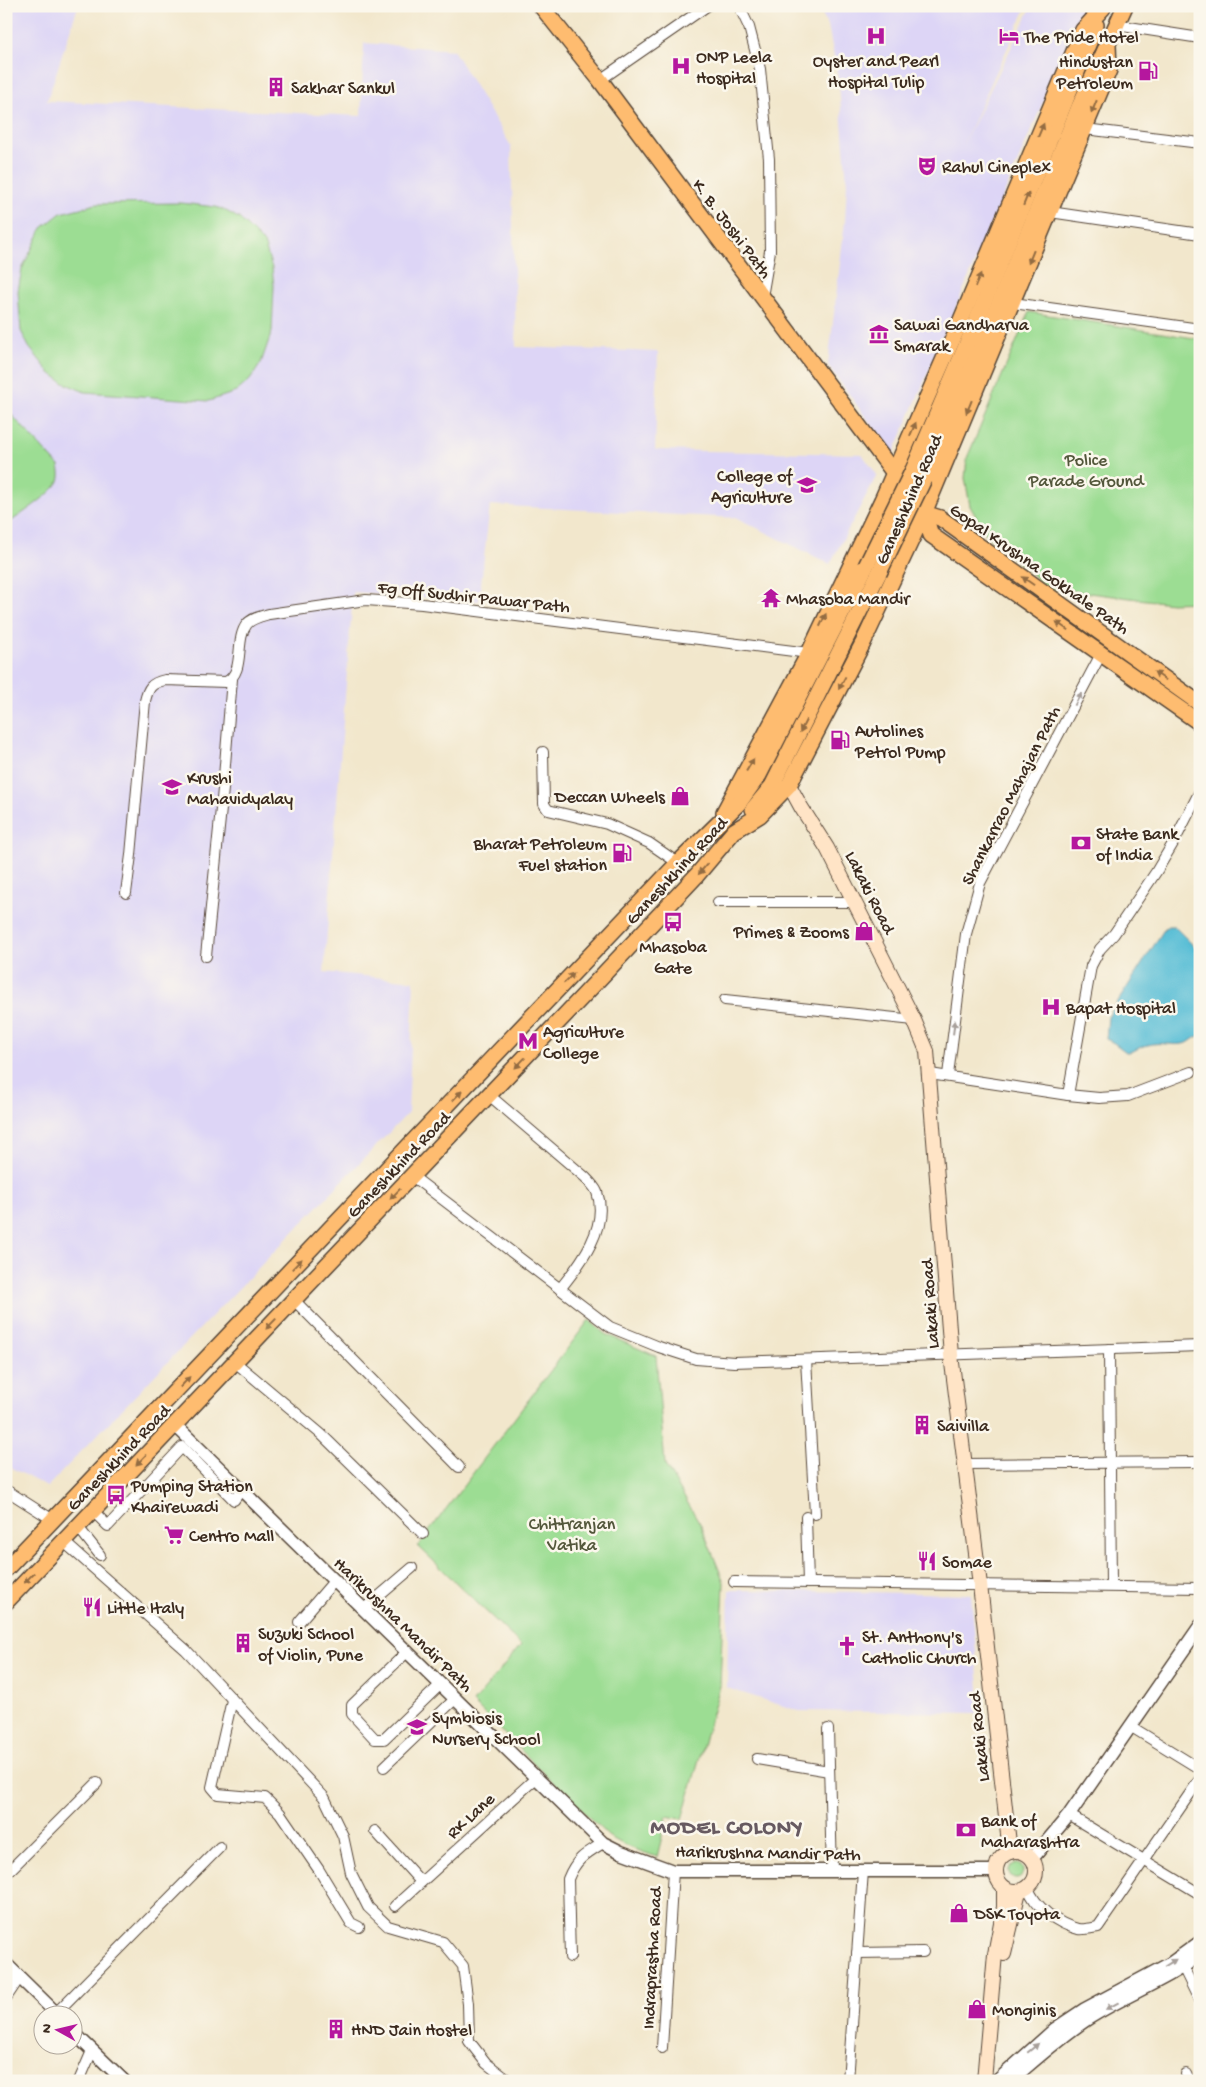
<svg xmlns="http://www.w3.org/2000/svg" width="1206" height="2087" viewBox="0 0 1206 2087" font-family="'Gochi Hand',sans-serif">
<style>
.built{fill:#ddd5f6}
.green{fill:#9cdd93;stroke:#6c8458}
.water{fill:#58bed6;stroke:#4a747a}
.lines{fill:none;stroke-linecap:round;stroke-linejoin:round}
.minor-casing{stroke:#564638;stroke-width:12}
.tertiary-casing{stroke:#564638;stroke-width:15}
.secondary-casing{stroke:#564638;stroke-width:16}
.primary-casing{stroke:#564638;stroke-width:18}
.minor{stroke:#fff;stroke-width:10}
.tertiary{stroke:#fff;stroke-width:12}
.secondary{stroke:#ffe4c6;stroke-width:14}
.primary{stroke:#febc70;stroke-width:15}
.primary-bridge-casing{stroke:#564638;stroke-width:18;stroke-linecap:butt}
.primary-bridge{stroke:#febc70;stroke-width:15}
.oneway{fill:#936c43}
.oneway2{fill:#a79f9a}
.labels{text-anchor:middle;stroke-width:5;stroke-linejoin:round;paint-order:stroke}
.poi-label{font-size:18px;fill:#3b2a1e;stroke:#fbf7ec;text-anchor:start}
.street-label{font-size:18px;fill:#3b2a1e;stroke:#fbf7ec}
.park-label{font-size:18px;fill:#53573b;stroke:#fbf7ec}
.district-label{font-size:22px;font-weight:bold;letter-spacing:1px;fill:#675a61;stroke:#fbf7ec}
</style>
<rect width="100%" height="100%" fill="#fbf7ec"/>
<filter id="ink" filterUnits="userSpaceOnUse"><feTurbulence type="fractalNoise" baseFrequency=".02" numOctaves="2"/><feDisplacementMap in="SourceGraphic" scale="10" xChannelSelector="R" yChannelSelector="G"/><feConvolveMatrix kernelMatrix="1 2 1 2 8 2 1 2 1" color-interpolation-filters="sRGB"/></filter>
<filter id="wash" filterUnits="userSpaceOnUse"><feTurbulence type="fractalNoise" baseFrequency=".0096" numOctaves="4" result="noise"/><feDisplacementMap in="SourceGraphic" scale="20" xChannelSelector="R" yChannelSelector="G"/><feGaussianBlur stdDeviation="1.12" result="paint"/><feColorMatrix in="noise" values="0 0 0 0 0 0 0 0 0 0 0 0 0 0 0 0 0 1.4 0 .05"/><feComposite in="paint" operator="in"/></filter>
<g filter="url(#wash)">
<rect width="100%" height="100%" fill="#f2e7cc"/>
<g class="built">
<polygon points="6,6 78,6 47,101 361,116 364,43 453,50 511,146 516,347 658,352 655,450 862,454 877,475 830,564 737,518 490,505 479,601 353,592 324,972 414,981 408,1113 47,1487 6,1465"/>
<polygon points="818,6 1027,6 962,146 1032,6 1084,6 893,455 828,365 845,221 847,184 839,84 828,25"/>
<polygon points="729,1590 971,1594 981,1713 799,1711 727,1688"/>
</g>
<g class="green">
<polygon points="181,203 216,207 228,212 240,219 264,243 272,268 274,286 272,331 261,363 250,380 236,392 209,401 85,392 64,383 50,373 29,347 21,331 18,291 22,269 42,228 61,213 96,204"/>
<polygon points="1029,312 1200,339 1200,602 1171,603 1048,588 987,536 970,506 965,478 967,458"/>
<path d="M6 409 59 466C60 471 61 476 59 481 54 493 18 516 6 525Z"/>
<polygon points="589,1320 605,1334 656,1356 665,1465 701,1525 724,1582 720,1686 682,1819 667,1816 657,1857 626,1846 608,1836 473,1703 521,1645 418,1546"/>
<circle cx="1016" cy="1871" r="7"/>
</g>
<path class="water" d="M1168 926H1174L1200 952V1036C1194 1037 1192 1041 1187 1043 1174 1047 1161 1041 1148 1045 1139 1047 1134 1052 1126 1052L1114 1043 1106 1039 1108 1017 1165 928Z"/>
</g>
<g filter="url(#ink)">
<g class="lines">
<defs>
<g id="minor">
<polyline points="739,6 749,27 760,69 769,159 770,251 762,297"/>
<polyline points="1116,25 1200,38"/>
<polyline points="600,80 707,6"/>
<polyline points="1085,129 1200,143"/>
<polyline points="1050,212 1200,234"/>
<polyline points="1013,303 1200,329"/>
<polyline points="543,752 544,804 548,810 607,824 649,843 678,863"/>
<path d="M126 893 131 855 145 701C148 688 151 683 165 680L226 682C246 672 234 640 247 624 252 618 262 616 269 614L366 600 422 604 809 653"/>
<polyline points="718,902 856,902"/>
<polyline points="206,956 223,789 232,679"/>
<polyline points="725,1000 914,1020"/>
<polyline points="930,1074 1068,1095 1099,1098 1128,1096 1191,1072"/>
<polyline points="948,1075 966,934 980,883 1101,654"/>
<path d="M489 1095 585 1177C589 1181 595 1187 597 1192 609 1227 581 1263 560 1289"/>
<polyline points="1068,1095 1091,966 1100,949 1114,934 1156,872 1175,840 1200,791"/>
<polyline points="412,1176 610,1327 659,1347 696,1359 734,1362 1200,1346"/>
<polyline points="294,1300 459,1467"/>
<polyline points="1109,1349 1111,1586"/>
<polyline points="806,1360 815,1514"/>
<polyline points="235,1362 321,1434 423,1534"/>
<polyline points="965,1464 1200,1462"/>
<polyline points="6,1490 53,1520"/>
<polyline points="93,1511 108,1526 182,1447 234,1500 241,1490"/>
<polyline points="806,1517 808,1583"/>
<polyline points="78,1527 100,1555"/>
<polyline points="64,1542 186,1650 324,1797 343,1836 351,1873 368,1907 388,1926 443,1942 463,1966 468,2004 469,2041 486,2063 509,2081"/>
<polyline points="734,1582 1200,1588"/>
<polyline points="364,1609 412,1568"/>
<polyline points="299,1622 335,1580"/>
<polyline points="408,1651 352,1705 352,1714 375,1739 384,1739 441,1684"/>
<polyline points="232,1700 212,1787 218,1794 265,1798 280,1813 319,1870 351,1923 359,1927"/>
<polyline points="1130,1726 1200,1769"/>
<polyline points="828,1729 832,1871"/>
<polyline points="757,1759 829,1771"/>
<polyline points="384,1767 456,1698"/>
<polyline points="1069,1815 1200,1894"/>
<polyline points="375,1831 421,1882"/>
<polyline points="6,1874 97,1783"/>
<path d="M1028 1887C1034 1907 1058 1924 1078 1929 1084 1930 1092 1928 1098 1927L1200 1779"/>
<polyline points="395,1906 537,1777"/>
<polyline points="857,1953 923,1952"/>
<path d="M570 1957 568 1879C576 1859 585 1854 603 1843"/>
<polyline points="1183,1967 1200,2002"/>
<polyline points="6,1998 20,1977"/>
<polyline points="56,2013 220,1847"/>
<polyline points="662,2048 673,1871"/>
<polyline points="1186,2074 1189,2081"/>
<polyline points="79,2081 92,2051"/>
<polyline points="848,2081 863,1871"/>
</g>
<g id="tertiary">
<polyline points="175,1425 603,1843 621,1852 673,1871 995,1871"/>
<polyline points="1032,1859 1069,1815 1200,1626"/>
<polyline points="6,1964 57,2014"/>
<polyline points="72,2031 124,2081"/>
<polyline points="997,2081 1055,2029 1085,2009 1171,1963 1200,1942"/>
<path d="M1010 2081C1036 2059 1061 2036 1089 2018 1125 1995 1165 1981 1200 1955"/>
</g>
<g id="secondary">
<polyline points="789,785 801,807 827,848 914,1020 927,1051 951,1355 980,1585 1010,1852"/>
<circle cx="1016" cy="1871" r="20"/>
<polyline points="1004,1954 1019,1891"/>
<polyline points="984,2081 995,1954 1004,1907 1004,1888"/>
</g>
<g id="primary">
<polyline points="541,6 600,80 924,513 931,535 1200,723"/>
<polyline points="913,470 972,332 1096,25"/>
<polyline points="924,479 985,338 1079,107 1125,6"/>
<polyline points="924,513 940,518 1200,704"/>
<polyline points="753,809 772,786 879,573"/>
<polyline points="724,812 809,653 882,500 958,327 1083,30 1103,8"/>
<polyline points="6,1569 678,863 738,804 759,775 866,566"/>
<polyline points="6,1602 584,995 697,875 734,831 760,815 789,785 863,643 924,513 1109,70 1108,44"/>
</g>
</defs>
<use href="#minor" class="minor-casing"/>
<use href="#tertiary" class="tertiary-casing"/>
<use href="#secondary" class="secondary-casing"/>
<use href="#primary" class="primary-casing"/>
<use href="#minor" class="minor"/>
<use href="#tertiary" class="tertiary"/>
<use href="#secondary" class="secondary"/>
<use href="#primary" class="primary"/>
<defs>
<g id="primary-bridge">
<polyline points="866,566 913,470"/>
<polyline points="879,573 924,479"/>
</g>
</defs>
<use href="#primary-bridge" class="primary-bridge-casing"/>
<use href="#primary-bridge" class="primary-bridge"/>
</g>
<defs><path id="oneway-solid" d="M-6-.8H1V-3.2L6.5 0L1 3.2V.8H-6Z" transform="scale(1.25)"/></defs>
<g class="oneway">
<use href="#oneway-solid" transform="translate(1094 107) rotate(112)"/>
<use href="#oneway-solid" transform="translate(1041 130) rotate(-67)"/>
<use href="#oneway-solid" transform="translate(1026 199) rotate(-68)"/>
<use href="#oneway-solid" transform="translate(1031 257) rotate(112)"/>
<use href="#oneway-solid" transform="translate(978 280) rotate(-67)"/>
<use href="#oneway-solid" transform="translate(969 407) rotate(112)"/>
<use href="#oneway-solid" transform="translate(913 429) rotate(-66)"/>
<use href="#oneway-solid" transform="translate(1028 581) rotate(-145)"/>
<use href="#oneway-solid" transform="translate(823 620) rotate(-65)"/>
<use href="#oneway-solid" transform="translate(1062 626) rotate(-145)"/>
<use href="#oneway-solid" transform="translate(1160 676) rotate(-145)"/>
<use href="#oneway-solid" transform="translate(842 683) rotate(118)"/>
<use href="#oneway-solid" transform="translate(803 726) rotate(117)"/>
<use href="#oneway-solid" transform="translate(750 765) rotate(-59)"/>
<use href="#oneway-solid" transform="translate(703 869) rotate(130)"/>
<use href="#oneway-solid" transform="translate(569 978) rotate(-46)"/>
<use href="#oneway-solid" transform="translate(520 1063) rotate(134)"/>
<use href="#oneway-solid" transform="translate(457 1096) rotate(-46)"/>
<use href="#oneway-solid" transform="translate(395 1194) rotate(134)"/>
<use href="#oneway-solid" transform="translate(297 1264) rotate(-46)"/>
<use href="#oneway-solid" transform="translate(271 1324) rotate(134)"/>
<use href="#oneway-solid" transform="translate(185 1382) rotate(-47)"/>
<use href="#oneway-solid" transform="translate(141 1460) rotate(134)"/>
<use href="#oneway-solid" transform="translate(29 1578) rotate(134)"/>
</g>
<g class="oneway2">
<use href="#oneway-solid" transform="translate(1078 699) rotate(-62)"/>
<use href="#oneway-solid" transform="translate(954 1027) rotate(-83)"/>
<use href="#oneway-solid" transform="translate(1170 1963) rotate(-32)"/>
<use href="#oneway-solid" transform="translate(1112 2006) rotate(152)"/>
<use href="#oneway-solid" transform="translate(1033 2048) rotate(-40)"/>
</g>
</g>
<defs>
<symbol id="hospital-bare" viewBox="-9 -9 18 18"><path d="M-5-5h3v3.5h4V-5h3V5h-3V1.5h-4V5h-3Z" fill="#b5179e" stroke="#fbf7ec" stroke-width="2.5" paint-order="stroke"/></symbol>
<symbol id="hotel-bare" viewBox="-9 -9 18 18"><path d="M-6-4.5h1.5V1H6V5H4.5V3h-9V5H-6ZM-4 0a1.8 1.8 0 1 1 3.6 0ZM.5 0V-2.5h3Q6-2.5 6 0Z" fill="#b5179e" stroke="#fbf7ec" stroke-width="2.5" paint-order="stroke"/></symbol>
<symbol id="fuel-bare" viewBox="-9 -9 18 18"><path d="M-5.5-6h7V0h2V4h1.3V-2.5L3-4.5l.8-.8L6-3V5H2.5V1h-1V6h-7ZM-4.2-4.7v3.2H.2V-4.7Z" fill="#b5179e" stroke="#fbf7ec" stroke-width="2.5" paint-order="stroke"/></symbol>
<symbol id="building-bare" viewBox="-9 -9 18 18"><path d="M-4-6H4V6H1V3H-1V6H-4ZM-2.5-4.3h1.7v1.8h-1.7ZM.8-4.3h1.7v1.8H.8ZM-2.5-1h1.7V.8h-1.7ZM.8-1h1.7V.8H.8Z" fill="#b5179e" stroke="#fbf7ec" stroke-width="2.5" paint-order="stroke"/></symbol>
<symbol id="theatre-bare" viewBox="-9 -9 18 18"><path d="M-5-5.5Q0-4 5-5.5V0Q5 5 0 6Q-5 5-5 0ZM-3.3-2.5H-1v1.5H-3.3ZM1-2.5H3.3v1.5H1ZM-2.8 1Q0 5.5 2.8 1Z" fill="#b5179e" stroke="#fbf7ec" stroke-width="2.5" paint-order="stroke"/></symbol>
<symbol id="museum-bare" viewBox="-9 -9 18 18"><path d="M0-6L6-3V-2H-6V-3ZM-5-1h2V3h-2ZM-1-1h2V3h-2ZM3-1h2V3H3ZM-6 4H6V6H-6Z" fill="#b5179e" stroke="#fbf7ec" stroke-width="2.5" paint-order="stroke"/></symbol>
<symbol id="school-bare" viewBox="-9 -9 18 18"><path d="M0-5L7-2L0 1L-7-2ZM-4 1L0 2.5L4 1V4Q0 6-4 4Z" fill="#b5179e" stroke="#fbf7ec" stroke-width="2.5" paint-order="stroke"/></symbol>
<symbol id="temple-bare" viewBox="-9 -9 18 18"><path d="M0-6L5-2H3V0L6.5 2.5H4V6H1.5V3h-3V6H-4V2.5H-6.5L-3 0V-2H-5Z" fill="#b5179e" stroke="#fbf7ec" stroke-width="2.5" paint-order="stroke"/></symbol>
<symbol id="university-bare" viewBox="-9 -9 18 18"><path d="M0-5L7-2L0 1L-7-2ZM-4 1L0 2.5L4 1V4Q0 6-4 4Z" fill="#b5179e" stroke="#fbf7ec" stroke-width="2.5" paint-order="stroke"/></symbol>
<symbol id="shop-bare" viewBox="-9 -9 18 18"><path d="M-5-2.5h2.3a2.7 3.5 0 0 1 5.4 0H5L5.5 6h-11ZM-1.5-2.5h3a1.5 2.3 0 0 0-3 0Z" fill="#b5179e" stroke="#fbf7ec" stroke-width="2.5" paint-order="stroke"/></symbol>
<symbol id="bank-bare" viewBox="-9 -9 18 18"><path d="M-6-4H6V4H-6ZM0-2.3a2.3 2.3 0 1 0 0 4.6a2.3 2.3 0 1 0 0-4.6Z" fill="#b5179e" stroke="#fbf7ec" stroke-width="2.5" paint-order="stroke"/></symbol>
<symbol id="bus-bare" viewBox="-9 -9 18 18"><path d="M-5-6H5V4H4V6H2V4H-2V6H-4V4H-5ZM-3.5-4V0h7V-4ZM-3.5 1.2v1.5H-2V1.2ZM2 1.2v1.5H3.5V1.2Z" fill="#b5179e" stroke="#fbf7ec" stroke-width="2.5" paint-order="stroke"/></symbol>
<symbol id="metro-bare" viewBox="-9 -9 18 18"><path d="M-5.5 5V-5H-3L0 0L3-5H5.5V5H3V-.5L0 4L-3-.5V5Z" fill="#b5179e" stroke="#fbf7ec" stroke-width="2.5" paint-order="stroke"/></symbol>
<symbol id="supermarket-bare" viewBox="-9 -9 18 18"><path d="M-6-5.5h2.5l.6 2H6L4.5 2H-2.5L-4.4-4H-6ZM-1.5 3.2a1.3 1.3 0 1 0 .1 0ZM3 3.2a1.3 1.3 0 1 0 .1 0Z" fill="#b5179e" stroke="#fbf7ec" stroke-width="2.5" paint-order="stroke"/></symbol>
<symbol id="restaurant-bare" viewBox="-9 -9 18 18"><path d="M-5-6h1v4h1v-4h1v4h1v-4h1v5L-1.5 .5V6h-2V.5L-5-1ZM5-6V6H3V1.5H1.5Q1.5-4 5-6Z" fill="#b5179e" stroke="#fbf7ec" stroke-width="2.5" paint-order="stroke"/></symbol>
<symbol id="church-bare" viewBox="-9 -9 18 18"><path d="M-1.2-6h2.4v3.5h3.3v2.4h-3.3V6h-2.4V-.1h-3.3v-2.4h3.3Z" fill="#b5179e" stroke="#fbf7ec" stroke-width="2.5" paint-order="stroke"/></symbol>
</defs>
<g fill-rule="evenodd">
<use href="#hospital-bare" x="862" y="22" width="28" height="28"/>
<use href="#hotel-bare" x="995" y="22" width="28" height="28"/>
<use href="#hospital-bare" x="667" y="52" width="28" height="28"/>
<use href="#fuel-bare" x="1134" y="57" width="28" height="28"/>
<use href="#building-bare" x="262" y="73" width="28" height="28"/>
<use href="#theatre-bare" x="913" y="152" width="28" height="28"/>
<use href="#museum-bare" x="865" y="320" width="28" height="28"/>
<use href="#school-bare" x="793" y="471" width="28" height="28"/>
<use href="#temple-bare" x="757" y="584" width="28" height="28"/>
<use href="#fuel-bare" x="826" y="726" width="28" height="28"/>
<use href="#university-bare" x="158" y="773" width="28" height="28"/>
<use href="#shop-bare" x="666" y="782" width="28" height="28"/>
<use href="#bank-bare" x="1067" y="829" width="28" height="28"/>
<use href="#fuel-bare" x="608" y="839" width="28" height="28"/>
<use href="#bus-bare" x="659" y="908" width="28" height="28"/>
<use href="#shop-bare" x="850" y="917" width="28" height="28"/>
<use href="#hospital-bare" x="1037" y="993" width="28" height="28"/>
<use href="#metro-bare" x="514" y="1027" width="28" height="28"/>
<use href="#building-bare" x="908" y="1411" width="28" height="28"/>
<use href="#bus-bare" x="102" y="1481" width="28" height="28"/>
<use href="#supermarket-bare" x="160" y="1521" width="28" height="28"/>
<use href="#restaurant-bare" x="913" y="1547" width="28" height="28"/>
<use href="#restaurant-bare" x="78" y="1593" width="28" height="28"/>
<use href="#building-bare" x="229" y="1629" width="28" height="28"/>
<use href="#church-bare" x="833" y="1632" width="28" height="28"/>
<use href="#school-bare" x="403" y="1713" width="28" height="28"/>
<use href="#bank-bare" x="952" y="1816" width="28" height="28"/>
<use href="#shop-bare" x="945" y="1899" width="28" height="28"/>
<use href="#shop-bare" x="963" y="1995" width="28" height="28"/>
<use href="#building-bare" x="322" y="2015" width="28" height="28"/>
</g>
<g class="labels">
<g class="poi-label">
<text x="1024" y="42">The Pride Hotel</text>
<text x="696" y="62">ONP Leela<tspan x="696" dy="21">Hospital</tspan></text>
<text x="876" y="66" text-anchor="middle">Oyster and Pearl<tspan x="876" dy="21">Hospital Tulip</tspan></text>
<text x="1133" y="67" text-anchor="end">Hindustan<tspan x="1133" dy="21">Petroleum</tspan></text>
<text x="291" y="93">Sakhar Sankul</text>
<text x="942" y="172">Rahul Cineplex</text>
<text x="894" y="330">Sawai Gandharva<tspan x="894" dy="21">Smarak</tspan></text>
<text x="792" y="481" text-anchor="end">College of<tspan x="792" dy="21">Agriculture</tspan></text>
<text x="786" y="604">Mhasoba Mandir</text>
<text x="855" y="736">Autolines<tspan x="855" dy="21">Petrol Pump</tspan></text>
<text x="187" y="783">Krushi<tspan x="187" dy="21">Mahavidyalay</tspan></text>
<text x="665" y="802" text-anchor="end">Deccan Wheels</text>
<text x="1096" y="839">State Bank<tspan x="1096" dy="21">of India</tspan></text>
<text x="607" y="849" text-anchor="end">Bharat Petroleum<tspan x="607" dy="21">Fuel station</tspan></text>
<text x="849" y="937" text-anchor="end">Primes &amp; Zooms</text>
<text x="673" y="952" text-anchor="middle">Mhasoba<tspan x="673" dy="21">Gate</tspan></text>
<text x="1066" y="1013">Bapat Hospital</text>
<text x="543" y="1037">Agriculture<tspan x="543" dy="21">College</tspan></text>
<text x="937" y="1431">Saivilla</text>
<text x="131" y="1491">Pumping Station<tspan x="131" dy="21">Khairewadi</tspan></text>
<text x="189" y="1541">Centro Mall</text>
<text x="942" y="1567">Somae</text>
<text x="107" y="1613">Little Italy</text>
<text x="258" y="1639">Suzuki School<tspan x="258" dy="21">of Violin, Pune</tspan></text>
<text x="862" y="1642">St. Anthony's<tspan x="862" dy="21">Catholic Church</tspan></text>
<text x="432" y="1723">Symbiosis<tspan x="432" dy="21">Nursery School</tspan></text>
<text x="981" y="1826">Bank of<tspan x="981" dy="21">Maharashtra</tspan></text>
<text x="974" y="1919">DSK Toyota</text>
<text x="992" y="2015">Monginis</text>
<text x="351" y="2035">HND Jain Hostel</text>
</g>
<g class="street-label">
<text transform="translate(733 228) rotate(53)" y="6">K. B. Joshi Path</text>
<text transform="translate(908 499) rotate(-66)" y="6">Ganeshkhind Road</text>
<text transform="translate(1040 568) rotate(35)" y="6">Gopal Krushna Gokhale Path</text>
<text transform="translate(474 596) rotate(6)" y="6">Fg Off Sudhir Pawar Path</text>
<text transform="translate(1010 795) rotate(-63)" y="6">Shankarrao Mahajan Path</text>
<text transform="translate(676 870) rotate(-47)" y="6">Ganeshkhind Road</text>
<text transform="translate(871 892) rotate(63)" y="6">Lakaki Road</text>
<text transform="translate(398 1164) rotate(-46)" y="6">Ganeshkhind Road</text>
<text transform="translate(929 1304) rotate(-94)" y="6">Lakaki Road</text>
<text transform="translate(118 1457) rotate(-46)" y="6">Ganeshkhind Road</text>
<text transform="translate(404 1624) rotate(44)" y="6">Harikrushna Mandir Path</text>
<text transform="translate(978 1737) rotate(-96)" y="6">Lakaki Road</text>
<text transform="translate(470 1815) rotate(-43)" y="6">RK Lane</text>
<text transform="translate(768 1852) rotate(1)" y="6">Harikrushna Mandir Path</text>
<text transform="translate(651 1958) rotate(-87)" y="6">Indraprastha Road</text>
</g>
<g class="park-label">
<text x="1086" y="465">Police<tspan x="1086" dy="21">Parade Ground</tspan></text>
<text x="572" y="1529">Chittranjan<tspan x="572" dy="21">Vatika</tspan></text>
</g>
<g class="district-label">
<text x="727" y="1833">MODEL COLONY</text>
</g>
</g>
<rect width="1206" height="2087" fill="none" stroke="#fbf7ec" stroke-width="25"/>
<g transform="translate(58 2030) rotate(278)"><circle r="24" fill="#fbf7ec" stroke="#aea59a"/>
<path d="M0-4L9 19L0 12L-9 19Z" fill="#b5179e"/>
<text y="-8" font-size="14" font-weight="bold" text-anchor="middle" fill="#3b2a1e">N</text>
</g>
</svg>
